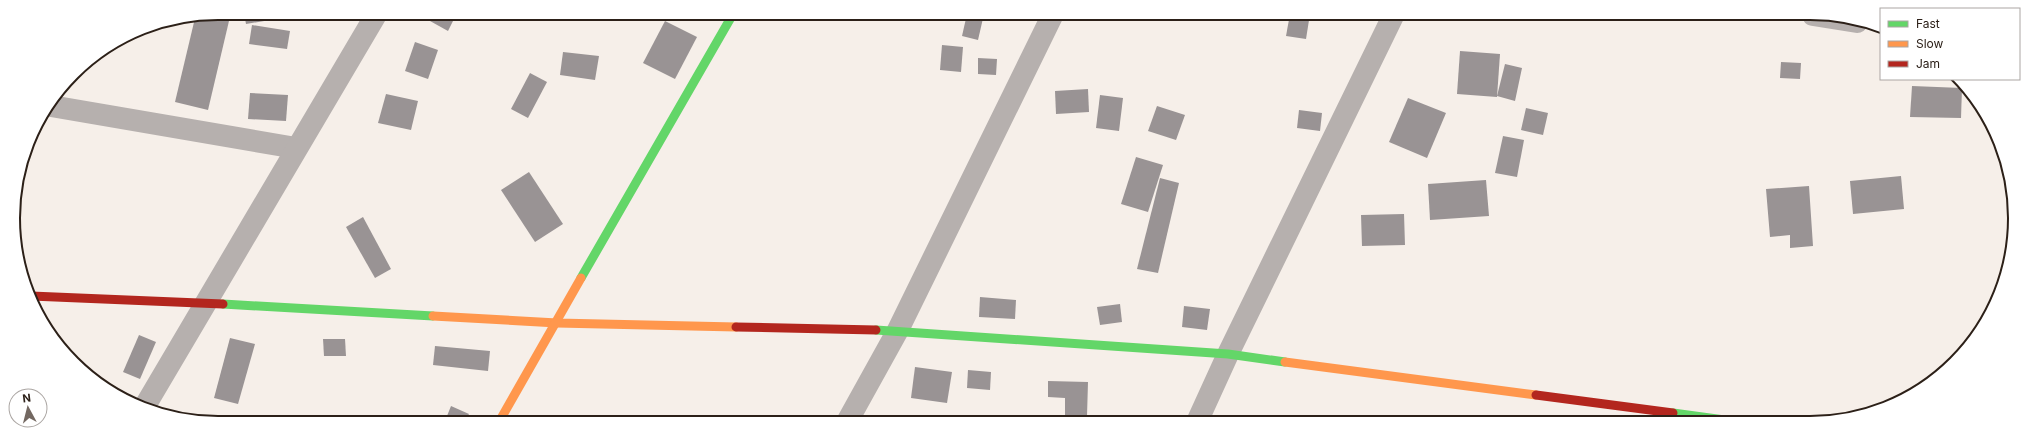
<svg xmlns="http://www.w3.org/2000/svg" width="2028" height="436" viewBox="0 0 2028 436" font-family="Inter,sans-serif">
<style>
.building{fill:#999394}
.lines{fill:none;stroke-linecap:round;stroke-linejoin:round}
.street{stroke:#b6b0ae;stroke-width:22}
.fast{stroke:#63d668;stroke-width:9}
.slow{stroke:#ff974d;stroke-width:9}
.jam{stroke:#b3261e;stroke-width:9}
.rim{fill:none;stroke:#2c2018;stroke-width:2}
</style>
<rect width="100%" height="100%" fill="#f6efe9"/>
<g class="building">
<polygon points="244,13 275,13 276,19 246,24"/>
<polygon points="434,13 457,13 448,31 430,21"/>
<polygon points="967,14 984,14 978,40 962,36"/>
<polygon points="1290,14 1310,14 1306,39 1286,36"/>
<polygon points="206,15 229,21 208,110 175,102 195,18"/>
<polygon points="665,21 697,37 675,79 643,63"/>
<polygon points="252,25 290,31 287,49 249,44"/>
<polygon points="415,42 438,50 428,79 405,71"/>
<polygon points="942,45 963,47 961,72 940,70"/>
<polygon points="1460,51 1500,54 1497,97 1457,94"/>
<polygon points="563,52 599,56 595,80 560,75"/>
<polygon points="978,58 997,59 996,75 978,74"/>
<polygon points="1781,62 1801,63 1800,79 1780,78"/>
<polygon points="1505,64 1522,68 1515,101 1497,96"/>
<polygon points="530,73 547,82 528,118 511,109"/>
<polygon points="1912,86 1962,88 1961,118 1910,117"/>
<polygon points="1088,89 1089,112 1056,114 1055,91"/>
<polygon points="250,93 288,95 286,121 248,119"/>
<polygon points="386,94 418,101 411,130 378,123"/>
<polygon points="1100,95 1123,98 1119,131 1096,128"/>
<polygon points="1408,98 1446,113 1427,158 1389,142"/>
<polygon points="1157,106 1185,115 1176,140 1148,131"/>
<polygon points="1526,108 1548,113 1543,135 1521,130"/>
<polygon points="1299,110 1322,113 1320,131 1297,128"/>
<polygon points="1503,136 1524,140 1517,177 1495,173"/>
<polygon points="1136,157 1163,165 1148,212 1121,204"/>
<polygon points="529,172 563,224 535,242 501,190"/>
<polygon points="1901,176 1904,209 1853,214 1850,181"/>
<polygon points="1160,178 1179,183 1158,273 1137,269"/>
<polygon points="1486,180 1489,216 1430,220 1428,184"/>
<polygon points="1809,186 1813,246 1790,248 1790,235 1770,237 1766,189"/>
<polygon points="1404,214 1405,245 1362,246 1361,215"/>
<polygon points="363,217 391,269 375,278 346,227"/>
<polygon points="980,297 1016,300 1015,319 979,317"/>
<polygon points="1120,304 1122,322 1100,325 1097,307"/>
<polygon points="1184,306 1210,309 1207,330 1182,327"/>
<polygon points="139,335 156,342 140,379 123,372"/>
<polygon points="230,338 255,344 238,404 214,398"/>
<polygon points="323,339 345,339 346,356 324,356"/>
<polygon points="435,346 490,351 488,371 433,365"/>
<polygon points="915,367 952,372 947,403 911,398"/>
<polygon points="968,370 991,372 990,390 967,388"/>
<polygon points="1048,381 1088,382 1087,416 1065,416 1065,398 1048,397"/>
<polygon points="451,406 469,414 465,421 445,421"/>
</g>
<g class="lines">
<g class="street">
<polyline points="1813,15 1857,22"/>
<polyline points="51,106 296,148"/>
<polyline points="145,406 377,13"/>
<polyline points="847,422 898,330 1053,14"/>
<polyline points="1197,422 1228,354 1394,14"/>
</g>
<g class="fast">
<polyline points="581,278 733,14"/>
<polyline points="223,304 433,316"/>
<polyline points="876,330 1228,354 1285,362"/>
<polyline points="1673,413 1739,422"/>
</g>
<g class="slow">
<polyline points="433,316 557,323 736,327"/>
<polyline points="1285,362 1536,395"/>
<polyline points="499,422 581,278"/>
</g>
<g class="jam">
<polyline points="31,296 223,304"/>
<polyline points="736,327 876,330"/>
<polyline points="1536,395 1673,413"/>
</g>
</g>
<path d="M0 0H2028V436H0ZM218 20H1810A198 198 0 0 1 2008 218V218A198 198 0 0 1 1810 416H218A198 198 0 0 1 20 218V218A198 198 0 0 1 218 20Z" fill="#fff" fill-rule="evenodd"/>
<path class="rim" d="M218 20H1810A198 198 0 0 1 2008 218V218A198 198 0 0 1 1810 416H218A198 198 0 0 1 20 218V218A198 198 0 0 1 218 20Z"/>
<rect x="1880" y="8" width="140" height="72" fill="#ffffff" stroke="#aba6a3"/>
<rect x="1888" y="21" width="20" height="6" fill="#63d668" stroke="#aba6a3"/>
<text x="1916" y="28" font-size="12" fill="#2c2018">Fast</text>
<rect x="1888" y="41" width="20" height="6" fill="#ff974d" stroke="#aba6a3"/>
<text x="1916" y="48" font-size="12" fill="#2c2018">Slow</text>
<rect x="1888" y="61" width="20" height="6" fill="#b3261e" stroke="#aba6a3"/>
<text x="1916" y="68" font-size="12" fill="#2c2018">Jam</text>
<g transform="translate(28 408) rotate(353)"><circle r="19" fill="#ffffff" stroke="#aba6a3"/>
<path d="M0-3L7 15L0 10L-7 15Z" fill="#736861"/>
<text y="-6" font-size="11" font-weight="bold" text-anchor="middle" fill="#2c2018">N</text>
</g>
</svg>
